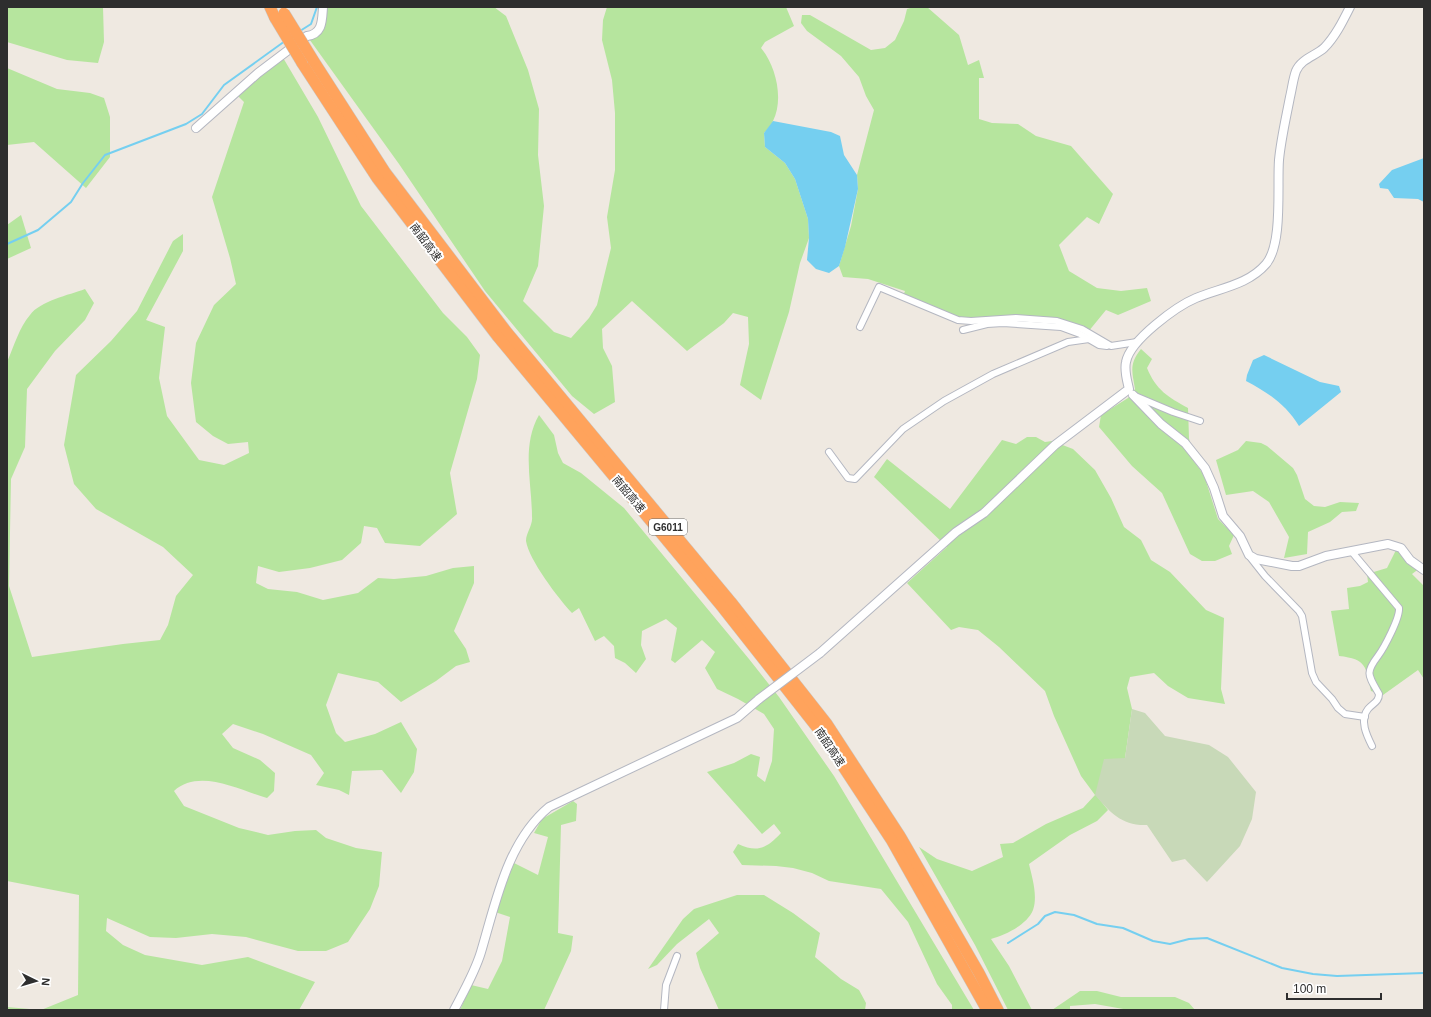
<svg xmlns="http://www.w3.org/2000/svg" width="1431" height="1017" viewBox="0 0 1431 1017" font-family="Arial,'Noto Sans SC',sans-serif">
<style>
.green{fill:#b6e59e}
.cemetery{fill:#c8d9b8}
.water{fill:#75cff0}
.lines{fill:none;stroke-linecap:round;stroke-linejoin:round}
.stream{stroke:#75cff0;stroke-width:2}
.minor-casing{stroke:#b4b7c1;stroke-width:8}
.tertiary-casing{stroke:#b4b7c1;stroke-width:10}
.motorway-casing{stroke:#c9c9c9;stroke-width:12}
.minor{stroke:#fff;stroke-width:6}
.tertiary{stroke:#fff;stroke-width:8}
.motorway{stroke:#ffa35c;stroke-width:11}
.tertiary-bridge-casing{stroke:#b4b7c1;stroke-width:10;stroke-linecap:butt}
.motorway-bridge-casing{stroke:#c9c9c9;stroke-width:12;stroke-linecap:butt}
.tertiary-bridge{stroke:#fff;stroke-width:8}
.motorway-bridge{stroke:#ffa35c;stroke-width:11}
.labels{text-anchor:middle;stroke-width:4;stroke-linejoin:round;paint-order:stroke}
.shield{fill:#fff;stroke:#6d6d6d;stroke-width:1}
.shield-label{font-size:10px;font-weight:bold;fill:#2e2e2e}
.street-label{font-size:11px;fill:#2e2e2e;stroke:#fff}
</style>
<rect width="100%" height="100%" fill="#efe9e1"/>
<g class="green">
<polygon points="7,7 103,7 104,42 98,63 67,60 7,42"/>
<path d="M323 7H494L506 16 528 70 539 109 538 155 544 206 538 266 523 301 554 332 571 338 589 318 597 305 611 248 607 217 615 170V113L612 80 602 40 603 20 607 7H786L794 26 765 42 761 48C776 66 784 99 773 121 771 125 767 130 764 133L765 147 785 163 795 179 808 219 809 238 800 263 789 312 761 400 740 385 749 344 748 317 733 313 724 323 687 351 632 301 602 329 603 348 612 366 615 402 594 414 572 396 485 291 399 164 307 36 314 35Z"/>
<polygon points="914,7 927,7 959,35 968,65 979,60 984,78 979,78 979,119 992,123 1018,124 1036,136 1071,146 1113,194 1099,224 1087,217 1059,245 1069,271 1097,288 1121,291 1147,288 1151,301 1118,315 1106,310 1088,332 958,320 903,296 905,291 868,279 843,277 839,266 851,226 858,189 857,175 874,110 866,96 859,77 841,56 807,31 801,23 802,15 810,15 871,50 885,48 895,40 904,21 907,9"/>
<path d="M282 56 318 117 361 206 443 313 467 337 480 355 477 379 450 473 457 514 420 546 385 543 377 528 364 526 361 543 342 560 310 568 279 572 258 566 256 583 268 589 297 592 323 600 358 593 378 578 394 579 426 576 453 568 474 566V583L454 631 466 649 470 662 456 666 436 681 401 702 378 682 338 673 326 705 336 733 345 742 375 734 401 722 417 749 414 772 401 793 382 770 352 771 349 795 339 790 316 785 324 773 311 755 263 734 233 724 222 734 233 748 260 760 275 773 274 791 267 798C239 790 199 768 174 791L184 806 239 828 268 835 295 831 316 830 326 838 356 848 382 852 379 886 370 909 348 942 326 951H298L246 937 212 934 176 938 150 937 107 918 106 931 123 945 145 955 202 965 248 957 315 982 299 1010H7V1007L41 1010 78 995 79 895 7 881V362C14 346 19 328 30 315 40 301 69 295 85 289L94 303 85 320 55 351 27 389 25 447 11 479 9 586 32 657 123 644 160 640 168 625 176 596 193 575 163 547 96 509 74 484 64 445 76 375 111 341 137 311 173 241 183 234V251L146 320 165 327 159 378 167 416 199 460 224 465 249 453 248 442 228 444 213 436 196 422 191 383 196 343 214 305 236 284 230 258 212 197 244 102 235 93Z"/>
<polygon points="7,68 57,89 90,93 104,98 110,117 110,157 86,188 34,142 7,145"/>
<polygon points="21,215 31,248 7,259 7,225"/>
<path d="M1141 349 1152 359 1147 368C1156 390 1168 397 1188 408L1189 438 1193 460 1204 475 1218 519 1234 535 1229 546 1232 554 1215 561H1202L1190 554 1162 493 1132 466 1099 427 1101 415 1128 398 1135 389C1132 371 1129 364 1141 349Z"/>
<path d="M539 415 554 435 558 453 563 463 581 473 624 508 749 659 779 697 834 776 974 1010H952V1005L937 984 908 922 881 889 829 881 812 873 793 868 776 866 742 865 733 852 738 844C758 853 767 848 781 833L774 824 762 834 707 772 734 763 751 754 760 757 757 776 765 782 772 761 774 729 764 714 738 699 717 689 705 668 715 652 702 640 675 663 671 660 677 628 666 619 642 631 641 645 646 659 636 673 625 663 615 658 614 646 604 636 595 641 579 608 572 613C558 598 529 560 526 541 526 533 533 525 532 517 532 483 521 446 539 415Z"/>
<path d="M1027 437H1036L1045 442 1052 441 1073 449 1095 470 1111 498 1124 527 1141 540 1151 560 1170 572 1206 610 1224 618 1221 689 1225 704 1188 698 1168 686 1154 673 1130 677 1127 688 1132 709 1125 758 1096 795 1108 810 1097 821 1070 835 1029 864C1032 877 1038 896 1033 910 1027 925 1005 935 991 939L1009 966 1032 1010H1008L975 945 919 847 937 859 972 871 1003 857 1000 844 1013 843 1046 824 1083 808 1095 795 1081 776 1054 716 1045 691 999 647 978 630 959 627 951 630 907 583 947 547 874 477 887 459 950 509 1002 440 1016 444Z"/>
<polygon points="1246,441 1261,443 1267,446 1293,468 1297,475 1305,499 1314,506 1325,507 1340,502 1359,503 1356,511 1342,512 1330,522 1308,532 1307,554 1284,558 1289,537 1269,502 1253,491 1226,495 1216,460 1238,450"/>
<path d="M1398 546 1420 568 1412 574 1424 586V679L1418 670 1383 695 1371 691C1366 667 1367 659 1339 656L1331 611 1349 609 1347 588 1360 586 1368 582 1367 574 1387 568Z"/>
<polygon points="573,801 577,804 576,821 561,825 558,933 573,936 571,951 544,1010 460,1010 471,985 488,989 502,961 510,917 495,912 514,863 538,875 548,837 534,833 542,819"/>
<polygon points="737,895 764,895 793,913 820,933 815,957 841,979 859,990 866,1003 865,1010 719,1010 700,968 696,953 719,933 709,919 677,944 657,965 648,969 683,919 694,909"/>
<polygon points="1080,991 1097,991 1121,997 1175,997 1189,1003 1195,1010 1129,1010 1095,1004 1070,1006 1070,1010 1052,1010"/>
</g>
<path class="cemetery" d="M1132 709 1145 713 1165 736 1209 745 1228 757 1256 792 1252 819 1240 846 1207 882 1185 859 1172 862 1147 825C1122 826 1111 813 1095 795L1104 759 1125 758Z"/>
<g class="water">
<polygon points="773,121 831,132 840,136 844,155 857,175 858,189 845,247 839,266 829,273 816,269 807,260 809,238 808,219 795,179 785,163 765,147 764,133"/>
<polygon points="1424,158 1424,202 1418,199 1394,198 1388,189 1380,188 1379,184 1392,170"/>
<path d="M1264 355 1320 382 1339 386 1341 392 1299 426C1286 405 1269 393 1246 381L1247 375 1253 360Z"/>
</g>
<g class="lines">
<g class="stream">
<polyline points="300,31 311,24 317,7"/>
<polyline points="7,244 38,230 71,202 83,183 105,155 186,124 202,114 224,85 285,41"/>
<polyline points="1008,943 1038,924 1045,916 1055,912 1074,915 1097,924 1123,928 1153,941 1170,944 1189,939 1207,938 1282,968 1313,974 1337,976 1424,973"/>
</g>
<defs>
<g id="minor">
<polyline points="860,327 879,287 958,320 971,321 1016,318 1057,321 1082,329 1111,346 1137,342"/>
<polyline points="963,330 987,324 1003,323 1061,327 1080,334 1099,345 1107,346"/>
<polyline points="1135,396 1173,412 1200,421"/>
<polyline points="829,452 848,478 855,479 903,429 944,401 993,374 1068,342 1089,339"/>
<path d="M1352 552 1399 608C1400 618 1384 648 1378 656 1365 673 1368 675 1379 694 1379 702 1373 703 1368 709 1359 720 1367 736 1372 746"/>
<polyline points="1250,557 1265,576 1299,611 1302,616 1312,673 1316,682 1332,699 1338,708 1345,714 1365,717"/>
<polyline points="664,1010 666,985 677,956"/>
</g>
<g id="tertiary">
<path d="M196 128 258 73 307 36C323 34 322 20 323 7"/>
<polyline points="1133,395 1161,424 1185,443 1205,468 1214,488 1223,516 1240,536 1249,555 1256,559 1292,566 1299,566 1326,556 1388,544 1401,548 1410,560 1424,570"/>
<path d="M820 653 956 532 984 513 1055 445 1129 389C1127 380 1124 371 1126 362 1130 340 1177 306 1196 298 1220 288 1248 285 1266 264 1283 244 1277 186 1279 160 1281 139 1286 118 1290 97 1292 89 1293 79 1296 71 1301 59 1315 56 1324 48 1335 37 1343 21 1350 7"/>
<path d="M454 1010C464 991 475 972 481 952 496 902 507 842 549 807L737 718 759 699"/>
</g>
<g id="motorway">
<polyline points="270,7 275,18"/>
<polyline points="313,60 385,172 506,331 731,602 827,724 900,836 979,973 998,1010"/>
<polyline points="302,63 377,178 498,337 723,608 819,730 892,841 987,1010"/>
</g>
</defs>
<use href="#minor" class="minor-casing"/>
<use href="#tertiary" class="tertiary-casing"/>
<use href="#motorway" class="motorway-casing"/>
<use href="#minor" class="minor"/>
<use href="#tertiary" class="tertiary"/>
<use href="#motorway" class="motorway"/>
<defs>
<polyline id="tertiary-bridge" points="759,699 820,653"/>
<g id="motorway-bridge">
<polyline points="284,13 313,60"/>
<polyline points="275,18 302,63"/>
</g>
</defs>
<use href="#tertiary-bridge" class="tertiary-bridge-casing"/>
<use href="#motorway-bridge" class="motorway-bridge-casing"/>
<use href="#tertiary-bridge" class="tertiary-bridge"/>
<use href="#motorway-bridge" class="motorway-bridge"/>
</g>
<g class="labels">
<rect class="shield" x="649" y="519" width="38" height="16" rx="3"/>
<g class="shield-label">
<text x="668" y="531">G6011</text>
</g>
<g class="street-label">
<text transform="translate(426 242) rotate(53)" y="4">南韶高速</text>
<text transform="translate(629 494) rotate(50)" y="4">南韶高速</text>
<text transform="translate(830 747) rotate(56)" y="4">南韶高速</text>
</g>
</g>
<rect width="1431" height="1017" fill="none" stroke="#2e2e2e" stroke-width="16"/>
<g transform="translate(36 981) rotate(95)" stroke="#ffffff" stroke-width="3" paint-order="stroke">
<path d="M0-3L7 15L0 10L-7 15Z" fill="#2e2e2e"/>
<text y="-6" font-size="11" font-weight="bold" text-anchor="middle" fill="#2e2e2e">N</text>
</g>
<path d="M1287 993v6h94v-6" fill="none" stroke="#2e2e2e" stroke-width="2"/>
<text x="1293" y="993" font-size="12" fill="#2e2e2e" stroke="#ffffff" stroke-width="3" paint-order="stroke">100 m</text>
</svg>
